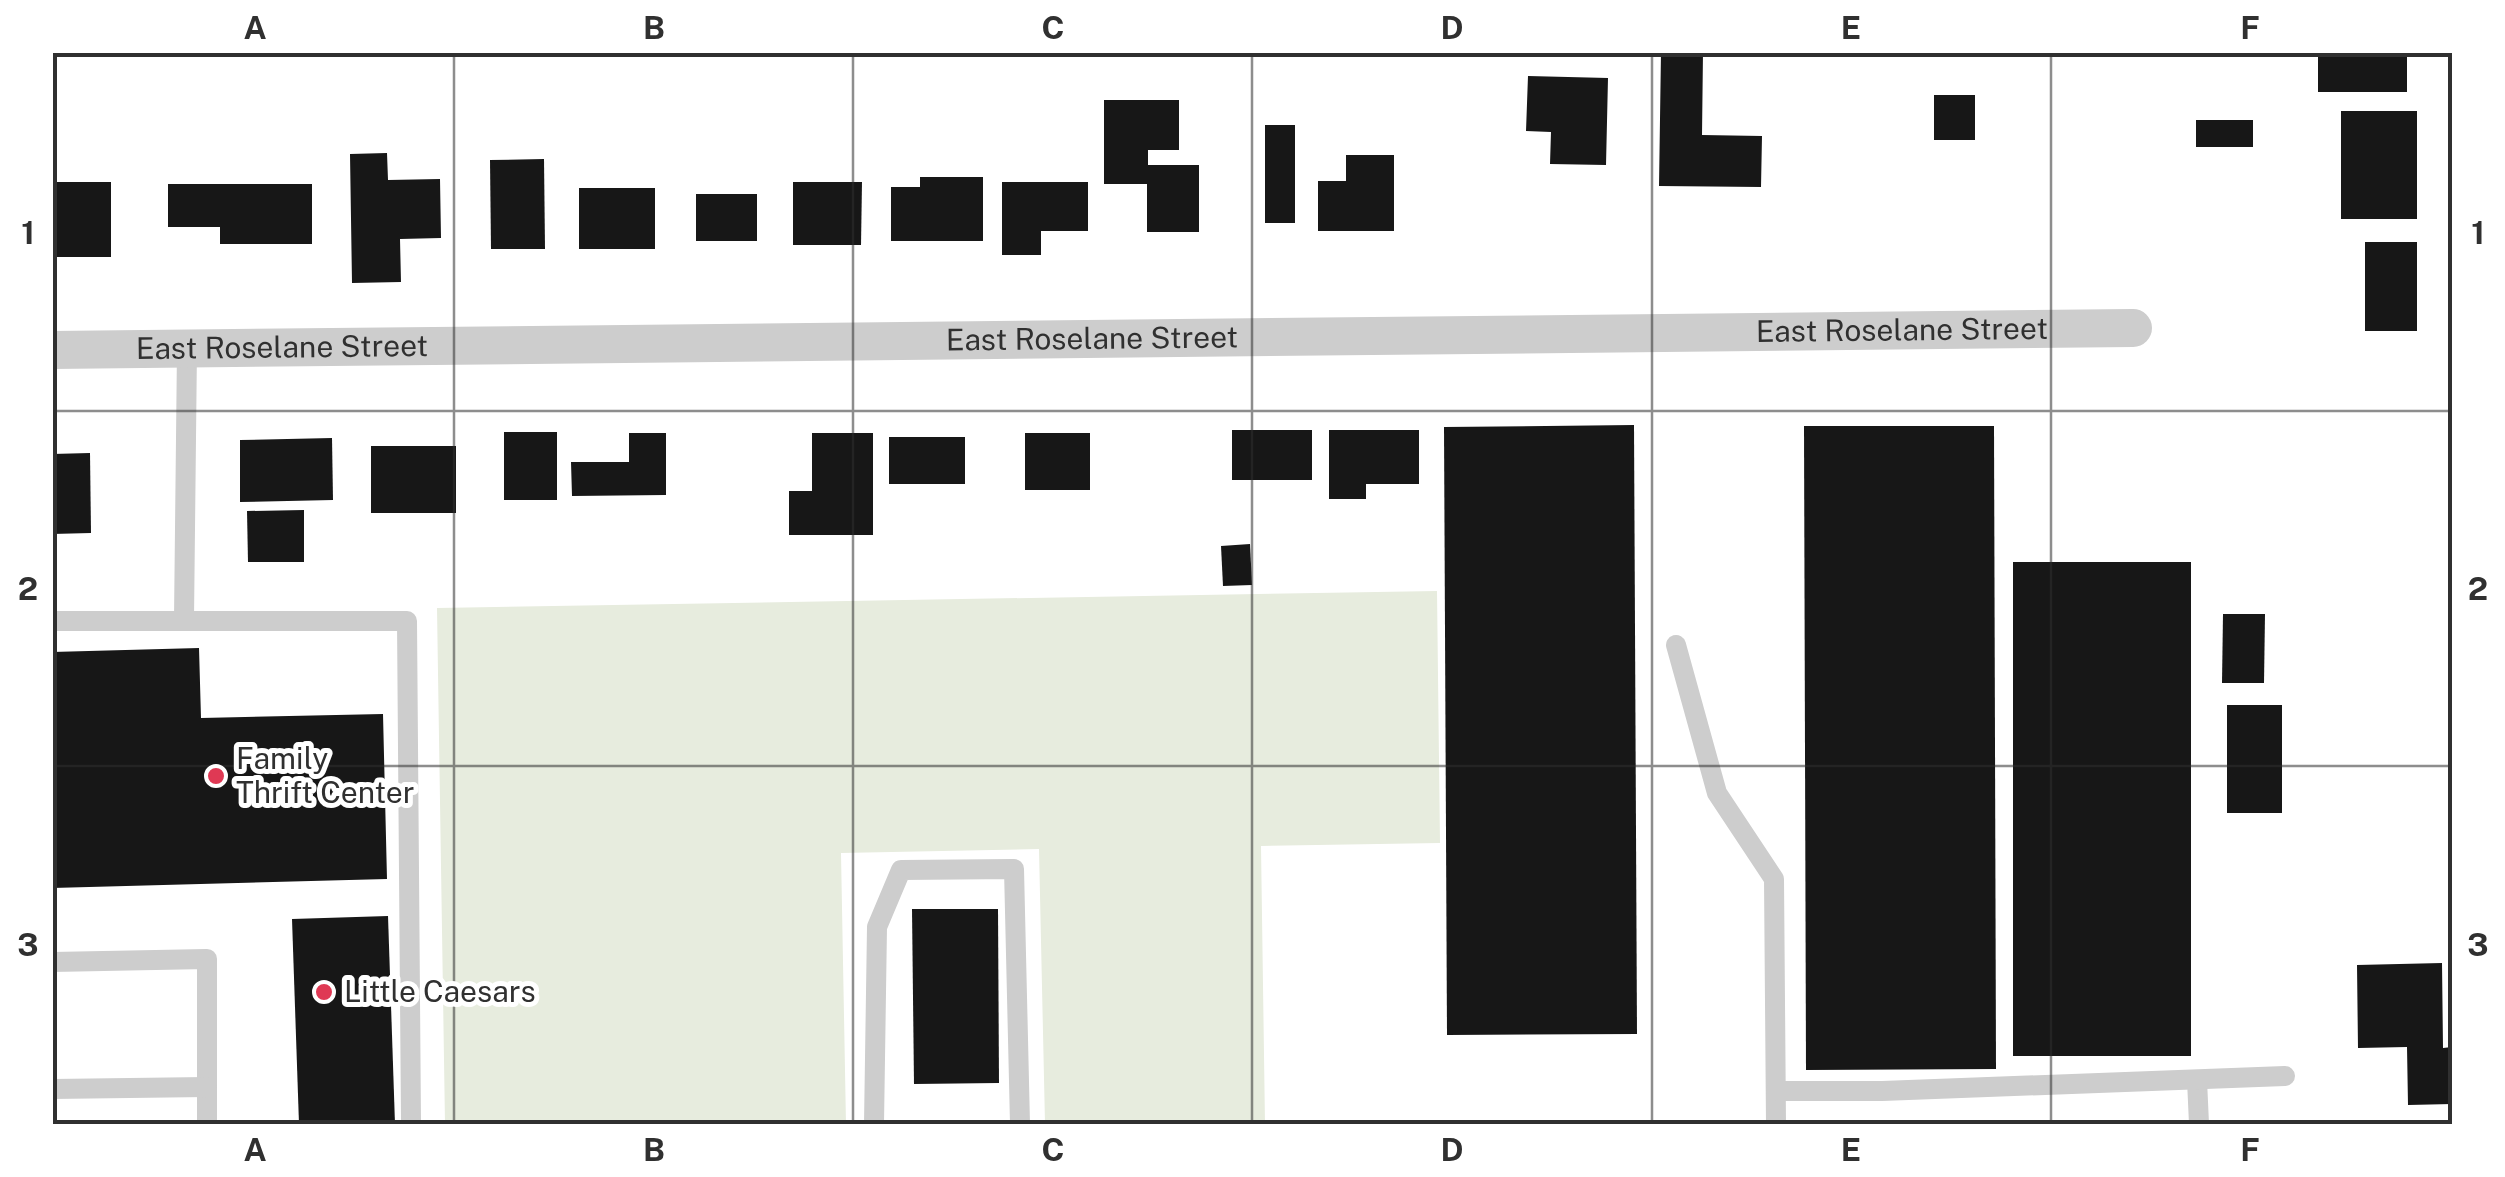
<svg xmlns="http://www.w3.org/2000/svg" width="2505" height="1177" viewBox="0 0 2505 1177" font-family="'Public Sans',sans-serif">
<style>
.green{fill:#e7ecde}
.building{fill:#171717}
.lines{fill:none;stroke-linecap:round;stroke-linejoin:round}
.service{stroke:#cdcdcd;stroke-width:20}
.minor{stroke:#cdcdcd;stroke-width:38}
.grid{fill:none;stroke:#303030;stroke-width:2.5;stroke-opacity:0.55}
.poi-dot{fill:#df3954;stroke:#fff;stroke-width:4}
.labels{text-anchor:middle;stroke-width:10;stroke-linejoin:round;paint-order:stroke}
.street-label{font-size:30px;fill:#303030;stroke:#fff}
.poi-label{font-size:30px;fill:#303030;stroke:#fff;text-anchor:start}
.neatline{fill:none;stroke:#303030;stroke-width:4}
.grid-label{font-size:32px;text-anchor:middle;font-weight:bold;fill:#303030}
</style>
<rect width="100%" height="100%" fill="#fff"/>
<polygon class="green" points="1437,591 1440,843 1261,846 1265,1124 1045,1124 1039,849 841,853 846,1124 445,1124 437,608"/>
<g class="building">
<polygon points="1661,52 1703,52 1702,135 1762,136 1761,187 1659,186"/>
<rect x="2318" y="52" width="89" height="40"/>
<polygon points="1528,76 1608,78 1606,165 1550,164 1551,132 1526,131"/>
<rect x="1934" y="95" width="41" height="45"/>
<polygon points="1104,100 1179,100 1179,150 1148,150 1148,165 1199,165 1199,232 1147,232 1147,184 1104,184"/>
<rect x="2341" y="111" width="76" height="108"/>
<rect x="2196" y="120" width="57" height="27"/>
<rect x="1265" y="125" width="30" height="98"/>
<polygon points="387,153 388,180 440,179 441,238 400,239 401,282 352,283 350,154"/>
<polygon points="1346,155 1394,155 1394,231 1318,231 1318,181 1346,181"/>
<polygon points="544,159 545,249 491,249 490,160"/>
<polygon points="920,177 983,177 983,241 891,241 891,187 920,187"/>
<rect x="52" y="182" width="59" height="75"/>
<polygon points="793,182 862,182 861,245 793,245"/>
<polygon points="1002,182 1088,182 1088,231 1041,231 1041,255 1002,255"/>
<polygon points="168,184 312,184 312,244 220,244 220,227 168,227"/>
<rect x="579" y="188" width="76" height="61"/>
<rect x="696" y="194" width="61" height="47"/>
<rect x="2365" y="242" width="52" height="89"/>
<polygon points="1634,425 1637,1034 1447,1035 1444,427"/>
<polygon points="1804,426 1994,426 1996,1069 1806,1070"/>
<rect x="1232" y="430" width="80" height="50"/>
<polygon points="1329,430 1419,430 1419,484 1366,484 1366,499 1329,499"/>
<rect x="504" y="432" width="53" height="68"/>
<polygon points="629,433 666,433 666,495 572,496 571,462 629,462"/>
<polygon points="812,433 873,433 873,535 789,535 789,491 812,491"/>
<rect x="1025" y="433" width="65" height="57"/>
<rect x="889" y="437" width="76" height="47"/>
<polygon points="332,438 333,500 240,502 240,440"/>
<rect x="371" y="446" width="85" height="67"/>
<polygon points="90,453 91,533 52,534 52,454"/>
<polygon points="304,510 304,562 248,562 247,511"/>
<polygon points="1250,544 1252,585 1223,586 1221,546"/>
<rect x="2013" y="562" width="178" height="494"/>
<polygon points="2223,614 2265,614 2264,683 2222,683"/>
<polygon points="199,648 201,718 383,714 387,879 52,888 52,652"/>
<rect x="2227" y="705" width="55" height="108"/>
<polygon points="912,909 998,909 999,1083 914,1084"/>
<polygon points="388,916 395,1124 299,1124 292,919"/>
<polygon points="2442,963 2443,1048 2452,1047 2452,1104 2408,1105 2407,1047 2358,1048 2357,965"/>
</g>
<g class="lines">
<g class="service">
<polyline points="184,619 187,348"/>
<polyline points="52,621 407,621 411,1124"/>
<polyline points="1676,645 1717,793 1774,879 1776,1124"/>
<polyline points="52,962 207,959 207,1124"/>
<polyline points="2197,1080 2199,1124"/>
<polyline points="52,1089 207,1087"/>
<polyline points="1776,1091 1882,1091 2285,1076"/>
<polyline points="874,1124 877,927 901,870 1014,869 1020,1124"/>
</g>
<path class="minor" id="s1" d="M52 350 2133 328"/>
</g>
<path class="grid" d="M454 52V1124M853 52V1124M1252 52V1124M1652 52V1124M2051 52V1124M52 411H2452M52 766H2452"/>
<g class="poi-dot">
<circle cx="216" cy="776" r="10"/>
<circle cx="324" cy="992" r="10"/>
</g>
<g class="labels">
<g class="street-label">
<text dy="10" stroke="none"><textPath href="#s1" startOffset="1850">East Roselane Street</textPath></text>
<text dy="10" stroke="none"><textPath href="#s1" startOffset="1040">East Roselane Street</textPath></text>
<text dy="10" stroke="none"><textPath href="#s1" startOffset="230">East Roselane Street</textPath></text>
</g>
<g class="poi-label">
<text x="236" y="769">Family<tspan x="236" dy="34">Thrift Center</tspan></text>
<text x="344" y="1002">Little Caesars</text>
</g>
</g>
<rect width="2505" height="1177" fill="none" stroke="#ffffff" stroke-width="110"/>
<rect x="55" y="55" width="2395" height="1067" class="neatline"/>
<g class="grid-label">
<text x="255" y="39">A</text>
<text x="654" y="39">B</text>
<text x="1053" y="39">C</text>
<text x="1452" y="39">D</text>
<text x="1851" y="39">E</text>
<text x="2250" y="39">F</text>
<text x="28" y="244">1</text>
<text x="2478" y="244">1</text>
<text x="28" y="600">2</text>
<text x="2478" y="600">2</text>
<text x="28" y="956">3</text>
<text x="2478" y="956">3</text>
<text x="255" y="1161">A</text>
<text x="654" y="1161">B</text>
<text x="1053" y="1161">C</text>
<text x="1452" y="1161">D</text>
<text x="1851" y="1161">E</text>
<text x="2250" y="1161">F</text>
</g>
</svg>
